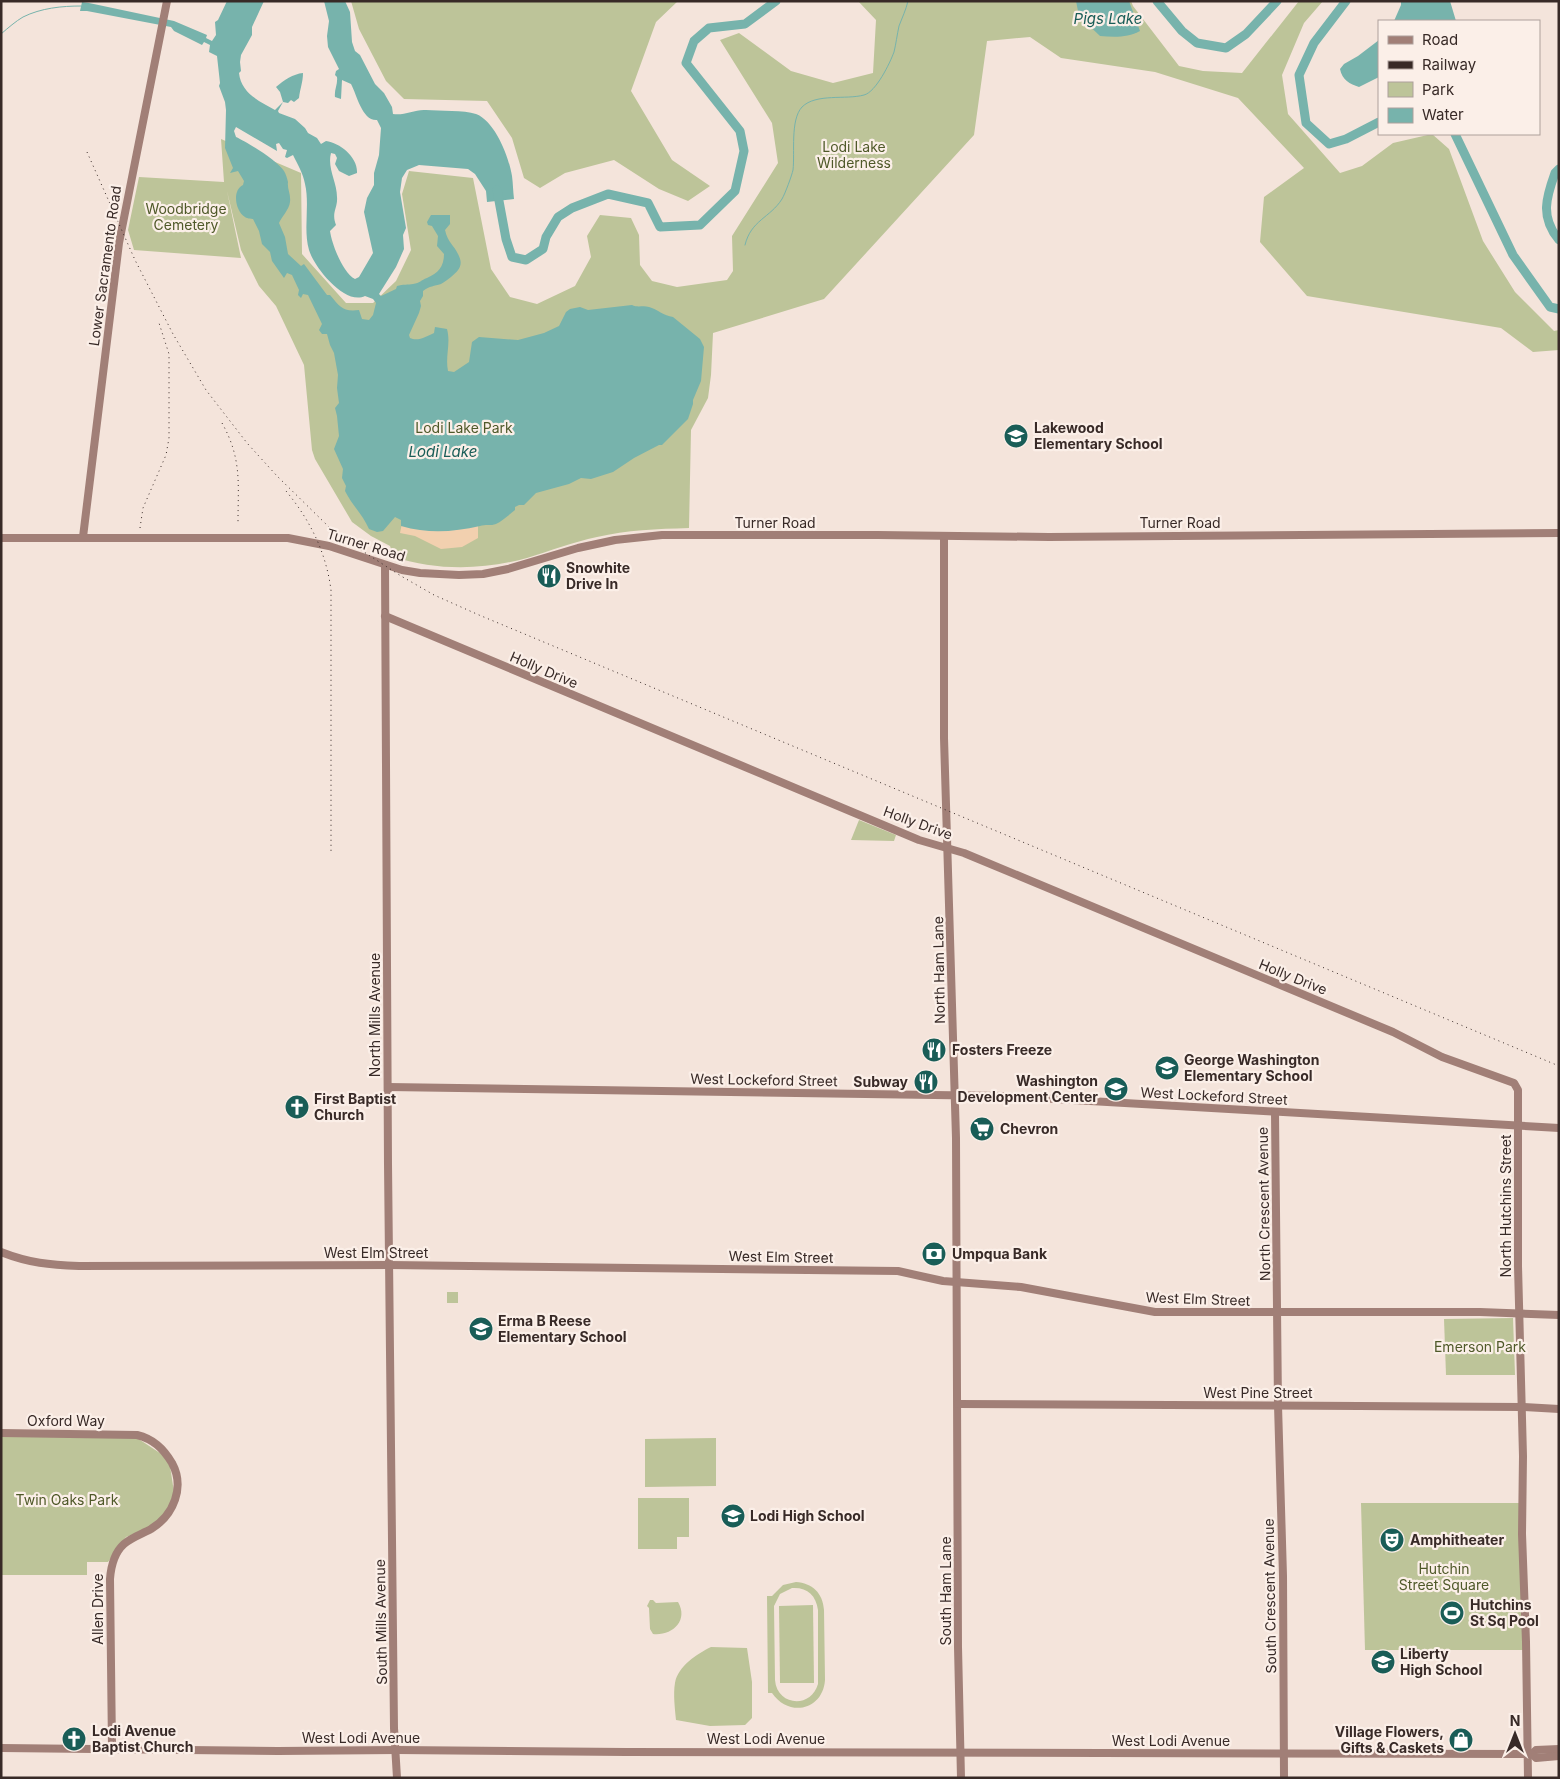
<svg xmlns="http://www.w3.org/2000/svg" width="1560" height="1779" viewBox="0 0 1560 1779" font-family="Inter,sans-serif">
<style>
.green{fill:#bdc499;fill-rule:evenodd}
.sand{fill:#f2d0af}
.water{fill:#77b3ac;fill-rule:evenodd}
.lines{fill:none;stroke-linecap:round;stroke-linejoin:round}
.stream{stroke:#77b3ac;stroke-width:1}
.river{stroke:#77b3ac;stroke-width:9}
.secondary{stroke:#a17f77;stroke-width:8}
.rail{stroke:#382a27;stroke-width:1;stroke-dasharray:1 4;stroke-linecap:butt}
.labels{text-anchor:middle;stroke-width:4.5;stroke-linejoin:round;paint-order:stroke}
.park-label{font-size:14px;fill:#4f5929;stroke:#fbefe8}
.street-label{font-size:14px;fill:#382a27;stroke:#fbefe8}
.poi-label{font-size:14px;font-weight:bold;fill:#382a27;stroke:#fbefe8;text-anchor:start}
.water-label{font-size:15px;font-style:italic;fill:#195d57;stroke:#fbefe8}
</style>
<rect width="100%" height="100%" fill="#f4e4db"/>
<g class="green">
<polygon points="351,1 678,1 656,22 631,91 672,160 710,186 688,201 659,189 614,160 565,173 540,188 524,178 512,138 487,101 404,99 386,81 359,29"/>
<path d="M858 1H1131L1133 6 1179 66 1203 71 1242 73 1299 1H1323L1304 23 1282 75 1288 114 1340 173 1362 166 1393 143 1432 134 1449 149 1483 241 1515 292 1554 331 1559 330V350L1533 352 1501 328 1307 296 1260 242 1264 197 1304 168 1238 98 1155 72 1061 58 1030 37 987 41 974 135 824 299 713 333 711 375 708 398 691 430 689 528C657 529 627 530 597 537 573 542 550 551 527 558 484 570 437 571 394 557L390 546 371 536 352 522 315 459 312 450 304 365 276 306 259 286 241 250 227 191 241 258 134 250 128 230 139 177 224 182 221 139 301 173 302 254 346 303H373L396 281 411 250 402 194 409 171 473 178 491 269 510 297 537 304 575 286 591 257 587 236 600 215 631 218 639 235 640 265 652 281 677 287 727 280 733 271 732 236 778 163 772 123 720 40 739 33 791 71 833 83 873 73 876 20Z"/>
<polygon points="859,820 896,835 894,841 851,840"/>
<rect x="447" y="1292" width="11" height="11"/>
<polygon points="1513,1318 1515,1375 1446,1375 1444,1319"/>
<polygon points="1,1433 131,1434 169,1459 175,1499 158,1525 126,1537 108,1562 87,1562 87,1575 1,1575"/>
<polygon points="716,1438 716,1486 645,1487 645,1439"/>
<polygon points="638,1498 689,1498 689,1537 677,1537 677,1549 638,1549"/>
<polygon points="1361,1503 1523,1503 1526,1650 1365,1650"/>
<path d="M796 1582C812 1583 823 1593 824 1610L825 1680C823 1710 789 1718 772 1693H768L767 1596H772L783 1585ZM792 1588C807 1587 816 1595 818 1610V1684C811 1709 777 1706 775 1680L774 1606 780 1594Z"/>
<path d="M650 1600H653L656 1603 678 1602C689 1621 672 1636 653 1634L650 1629 649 1608 647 1606Z"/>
<polygon points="813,1605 814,1683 780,1683 779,1606"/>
<path d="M711 1647 747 1648 752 1682V1718L745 1725 710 1726 676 1720C675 1709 673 1694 675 1683 678 1666 697 1654 711 1647Z"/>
</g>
<polygon class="sand" points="478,522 478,538 462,547 441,549 415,536 400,533 402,523"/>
<g class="water">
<path d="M227 1H264L252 27V35L241 55 240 62 241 71 239 73C241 93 259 101 275 110L283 102 280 92 276 87C284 80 293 74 303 73 303 82 300 89 299 98L294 102 291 100 288 103 283 102 278 111 279 113 295 119 305 128 308 133 317 138 321 144 326 141C340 143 358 157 357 173L349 176 339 171 335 164 337 158 335 154 331 153C327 168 337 182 337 197 338 208 331 212 336 225L330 231C332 245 343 273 355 279L359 277 373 253 364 212 367 198 374 185V173L379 155 381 128 377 120C362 121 357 95 351 84L342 80 341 99 335 97C334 90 338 84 337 77L335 75 336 71 339 69 328 47 327 36 329 21 324 1H345L350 12 352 42 355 51 360 55 375 84 384 93 392 107 393 114C404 116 415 109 426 110 440 111 464 110 476 114 495 121 509 157 512 176 513 183 513 191 514 199L487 202 486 191 475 174 468 169 419 165 407 170 402 178 400 192 406 228 403 235 404 249 396 267 379 294 381 296 396 289 397 286C403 284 408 285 413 284 420 283 421 280 427 278 438 273 444 267 444 254L437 246 438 236 432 226 428 225 427 222 431 215H450V224L445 230C448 243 454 245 458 254 464 265 459 270 451 277 448 279 445 282 441 284 434 286 430 286 423 291V296L420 301 421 306 419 313 409 335 410 338C418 342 427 336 434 333L435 327 447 329C451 344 445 356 448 371L454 372 469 362 472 342 479 337 518 340 544 333 559 326 566 312 570 309 580 307 588 310 632 305C638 308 643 305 649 307 657 309 664 316 673 317L700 339 704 347 701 381 693 400V404L688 419 662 445H659L634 458 613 472 591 479 581 478 569 484 536 493 524 505H519L515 507V510C509 515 502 521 496 524 491 526 485 524 480 526 453 532 429 534 401 526V520L395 517 383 531 377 532 369 529C363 515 352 505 345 491L346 486 342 478 343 469 334 449 339 436 337 416 335 408 339 403 337 388 338 375 334 353 330 345 327 334H322L319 330 322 324 308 295 303 294 301 298 298 295 299 290 292 275 287 273 284 278 272 261 270 252 262 244 259 231 253 219C252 219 245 218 245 217 235 211 232 190 243 185L244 181 238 171 230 173 233 168 225 148 226 110 225 102 219 86 220 83 217 56 209 52 210 45 204 42 202 45 174 31 171 27 87 11H80L82 2 89 3 174 21 207 35 206 38 212 41 216 35 215 22 218 20ZM236 127 277 151 276 144 279 143 283 149 287 150 285 157 287 158 293 155C298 165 303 173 305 184 310 205 303 229 309 250 314 267 345 306 365 296L373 299 376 303 373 315 369 320 362 319 359 310C343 312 340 307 330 295H327L304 264 301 266 288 254 285 237 279 223C282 216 289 210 290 202 291 194 287 189 288 182 287 178 286 174 284 171 278 161 247 142 236 137L234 131Z"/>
<path d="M1076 1H1129L1140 31C1128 38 1113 37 1100 36L1079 16Z"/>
<polygon points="1401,1 1450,1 1456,21 1394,21 1401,5"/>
<path d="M1379 40V77L1359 87C1350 84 1342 80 1340 69L1344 64 1358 56Z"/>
<polygon points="1444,1602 1460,1602 1460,1623 1445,1624"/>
</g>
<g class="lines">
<g class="stream">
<path d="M1 34C8 28 16 21 23 17 41 8 62 6 81 6"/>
<path d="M745 245C751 220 770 218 782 199 785 194 792 175 793 170 795 153 790 120 802 107 816 93 846 100 864 95 876 92 890 63 894 52 896 44 897 35 899 26 902 18 906 10 908 1"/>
</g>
<g class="river">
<polyline points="1157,1 1182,31 1197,43 1226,48 1246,34 1277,1"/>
<polyline points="1346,1 1314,43 1299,75 1306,123 1329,144 1346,139 1379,122"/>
<polyline points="1455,134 1513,255 1550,307 1559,309"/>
<path d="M1559 169 1555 173C1546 198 1540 217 1559 240"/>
<polyline points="497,190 506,239 512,257 526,260 543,249 546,237 558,217 572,208 608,194 648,203 660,227 700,225 735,191 744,151 740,131 686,63 694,41 709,28 745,24 776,1"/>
</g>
<g class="secondary">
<polyline points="944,536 944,738 956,1138 958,1647 961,1778"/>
<polyline points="83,537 119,243 167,1"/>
<polyline points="1,538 288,538 329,546 402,570 420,573 459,575 483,574 508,569 578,548 615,540 662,535 878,535 1049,537 1559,533"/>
<polyline points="385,565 388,1164 394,1728 397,1778"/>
<polyline points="385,616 919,840 964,853 1393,1032 1442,1057 1514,1083 1518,1090 1518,1266 1523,1456 1522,1534 1526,1642 1528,1778"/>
<polyline points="388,1087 1003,1096 1559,1128"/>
<polyline points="1275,1113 1278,1405 1283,1576 1284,1778"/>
<path d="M1 1252C29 1263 50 1265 79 1266L390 1265 898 1271 943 1281 1021 1287 1155 1312H1480L1559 1315"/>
<polyline points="958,1404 1359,1406 1522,1407 1559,1409"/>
<path d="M1 1433 137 1435C153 1439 163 1448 172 1463 185 1487 174 1515 151 1529 142 1534 132 1537 124 1544 114 1553 111 1566 110 1579L112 1748"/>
<polyline points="1,1748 278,1751 397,1750 626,1752 1528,1754 1532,1754 1536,1750 1559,1749"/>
<polyline points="1532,1754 1536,1758 1559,1756"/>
</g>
<g class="rail">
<polyline points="87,152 135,260 173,334 206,390 247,443 277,476 329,527 347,541 401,576 434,595 479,615 1559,1066"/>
<path d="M222 423C242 459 238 483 238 522"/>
<path d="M286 491C310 520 326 552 331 590V851"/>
<polyline points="140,528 143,508 166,455 169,438 169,354 159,323"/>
</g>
</g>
<defs>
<symbol id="school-disc" viewBox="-11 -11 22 22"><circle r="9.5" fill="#195d57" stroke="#fbefe8"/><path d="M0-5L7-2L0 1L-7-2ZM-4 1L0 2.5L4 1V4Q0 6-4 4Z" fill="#fff"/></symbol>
<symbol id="restaurant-disc" viewBox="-11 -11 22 22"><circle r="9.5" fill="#195d57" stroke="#fbefe8"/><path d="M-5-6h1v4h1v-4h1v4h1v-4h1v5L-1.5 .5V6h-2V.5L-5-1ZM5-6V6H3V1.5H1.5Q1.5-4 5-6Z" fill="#fff"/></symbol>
<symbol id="church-disc" viewBox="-11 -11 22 22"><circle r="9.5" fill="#195d57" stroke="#fbefe8"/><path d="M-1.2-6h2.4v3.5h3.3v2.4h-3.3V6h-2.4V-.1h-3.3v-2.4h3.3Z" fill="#fff"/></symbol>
<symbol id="supermarket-disc" viewBox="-11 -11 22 22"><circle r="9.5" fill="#195d57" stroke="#fbefe8"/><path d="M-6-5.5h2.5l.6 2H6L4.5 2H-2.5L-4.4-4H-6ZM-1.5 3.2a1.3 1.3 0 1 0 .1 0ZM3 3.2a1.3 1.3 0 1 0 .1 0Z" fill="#fff"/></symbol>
<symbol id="bank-disc" viewBox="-11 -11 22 22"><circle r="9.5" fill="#195d57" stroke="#fbefe8"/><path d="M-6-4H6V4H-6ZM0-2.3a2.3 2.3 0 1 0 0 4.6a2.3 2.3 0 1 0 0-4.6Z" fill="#fff"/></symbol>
<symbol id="theatre-disc" viewBox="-11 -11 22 22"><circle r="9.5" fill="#195d57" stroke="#fbefe8"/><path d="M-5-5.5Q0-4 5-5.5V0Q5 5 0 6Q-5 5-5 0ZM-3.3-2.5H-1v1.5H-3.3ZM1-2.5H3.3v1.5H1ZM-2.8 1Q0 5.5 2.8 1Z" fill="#fff"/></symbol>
<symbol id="stadium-disc" viewBox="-11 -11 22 22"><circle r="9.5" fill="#195d57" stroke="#fbefe8"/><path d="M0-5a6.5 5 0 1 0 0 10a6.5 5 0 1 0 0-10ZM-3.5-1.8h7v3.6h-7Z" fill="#fff"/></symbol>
<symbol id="shop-disc" viewBox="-11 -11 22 22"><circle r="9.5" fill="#195d57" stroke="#fbefe8"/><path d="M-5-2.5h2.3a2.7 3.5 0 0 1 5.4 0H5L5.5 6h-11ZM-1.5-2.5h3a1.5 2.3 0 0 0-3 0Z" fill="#fff"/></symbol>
</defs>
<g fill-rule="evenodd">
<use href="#school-disc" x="1002" y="422" width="28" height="28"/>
<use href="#restaurant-disc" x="535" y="562" width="28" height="28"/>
<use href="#restaurant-disc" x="920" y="1036" width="28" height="28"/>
<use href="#school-disc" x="1153" y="1054" width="28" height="28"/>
<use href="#restaurant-disc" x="912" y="1068" width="28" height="28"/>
<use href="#school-disc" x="1102" y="1075" width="28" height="28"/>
<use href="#church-disc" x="283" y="1093" width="28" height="28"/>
<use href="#supermarket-disc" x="968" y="1115" width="28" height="28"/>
<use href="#bank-disc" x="920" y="1240" width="28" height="28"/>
<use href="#school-disc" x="467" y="1315" width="28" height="28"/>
<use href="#school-disc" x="719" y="1502" width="28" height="28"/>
<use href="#theatre-disc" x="1378" y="1526" width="28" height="28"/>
<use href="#stadium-disc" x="1438" y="1599" width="28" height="28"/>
<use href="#school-disc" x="1369" y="1648" width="28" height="28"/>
<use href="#church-disc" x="60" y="1725" width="28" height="28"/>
<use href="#shop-disc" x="1447" y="1726" width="28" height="28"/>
</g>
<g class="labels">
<g class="park-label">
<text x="854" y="152">Lodi Lake<tspan x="854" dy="16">Wilderness</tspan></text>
<text x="186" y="214">Woodbridge<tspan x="186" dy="16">Cemetery</tspan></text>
<text x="464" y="433">Lodi Lake Park</text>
<text x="1480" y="1352">Emerson Park</text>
<text x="67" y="1505">Twin Oaks Park</text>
<text x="1444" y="1574">Hutchin<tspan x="1444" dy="16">Street Square</tspan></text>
</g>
<g class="street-label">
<text transform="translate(105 266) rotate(-82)" y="5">Lower Sacramento Road</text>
<text x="775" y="528">Turner Road</text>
<text x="1180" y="528">Turner Road</text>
<text transform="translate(366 545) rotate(17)" y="5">Turner Road</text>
<text transform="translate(544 670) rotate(23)" y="5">Holly Drive</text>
<text transform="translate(918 823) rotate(20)" y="5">Holly Drive</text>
<text transform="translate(939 970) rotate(-91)" y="5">North Ham Lane</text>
<text transform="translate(1293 977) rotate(22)" y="5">Holly Drive</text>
<text transform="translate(375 1015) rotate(-90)" y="5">North Mills Avenue</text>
<text transform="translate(764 1080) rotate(1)" y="5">West Lockeford Street</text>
<text transform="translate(1214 1096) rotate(3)" y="5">West Lockeford Street</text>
<text transform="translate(1264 1204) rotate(-91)" y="5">North Crescent Avenue</text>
<text transform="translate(1506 1206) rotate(-90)" y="5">North Hutchins Street</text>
<text x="376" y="1258">West Elm Street</text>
<text transform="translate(781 1257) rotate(1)" y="5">West Elm Street</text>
<text transform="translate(1198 1299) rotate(2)" y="5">West Elm Street</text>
<text x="1258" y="1398">West Pine Street</text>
<text x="66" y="1426">Oxford Way</text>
<text transform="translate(946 1591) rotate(-90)" y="5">South Ham Lane</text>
<text transform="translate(1270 1596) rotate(-91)" y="5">South Crescent Avenue</text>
<text transform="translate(98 1609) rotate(-90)" y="5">Allen Drive</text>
<text transform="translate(381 1622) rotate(-91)" y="5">South Mills Avenue</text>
<text x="361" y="1743">West Lodi Avenue</text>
<text x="766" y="1744">West Lodi Avenue</text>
<text x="1171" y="1746">West Lodi Avenue</text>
</g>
<g class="poi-label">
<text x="1034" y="433">Lakewood<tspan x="1034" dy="16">Elementary School</tspan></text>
<text x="566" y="573">Snowhite<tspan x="566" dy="16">Drive In</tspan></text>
<text x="952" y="1055">Fosters Freeze</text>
<text x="1184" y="1065">George Washington<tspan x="1184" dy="16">Elementary School</tspan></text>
<text x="1098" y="1086" text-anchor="end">Washington<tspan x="1098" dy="16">Development Center</tspan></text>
<text x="908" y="1087" text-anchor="end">Subway</text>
<text x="314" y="1104">First Baptist<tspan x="314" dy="16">Church</tspan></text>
<text x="1000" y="1134">Chevron</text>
<text x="952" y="1259">Umpqua Bank</text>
<text x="498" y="1326">Erma B Reese<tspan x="498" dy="16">Elementary School</tspan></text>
<text x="750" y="1521">Lodi High School</text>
<text x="1410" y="1545">Amphitheater</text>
<text x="1470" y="1610">Hutchins<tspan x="1470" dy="16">St Sq Pool</tspan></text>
<text x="1400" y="1659">Liberty<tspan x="1400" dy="16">High School</tspan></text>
<text x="92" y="1736">Lodi Avenue<tspan x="92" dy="16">Baptist Church</tspan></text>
<text x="1444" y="1737" text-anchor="end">Village Flowers,<tspan x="1444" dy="16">Gifts &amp; Caskets</tspan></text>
</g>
<g class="water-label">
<text x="1108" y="24">Pigs Lake</text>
<text x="443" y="457">Lodi Lake</text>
</g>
</g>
<rect width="1560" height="1779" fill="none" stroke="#382a27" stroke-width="5"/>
<rect x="1378" y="20" width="162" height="115" fill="#fbefe8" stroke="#ada09b"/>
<rect x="1388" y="36" width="25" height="8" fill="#a17f77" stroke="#ada09b"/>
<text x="1422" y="45" font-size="15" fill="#382a27">Road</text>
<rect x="1388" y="61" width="25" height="8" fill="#382a27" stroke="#ada09b"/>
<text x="1422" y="70" font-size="15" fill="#382a27">Railway</text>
<rect x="1388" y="82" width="25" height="15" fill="#bdc499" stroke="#ada09b"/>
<text x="1422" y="95" font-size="15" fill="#382a27">Park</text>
<rect x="1388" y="108" width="25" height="15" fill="#77b3ac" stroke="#ada09b"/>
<text x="1422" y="120" font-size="15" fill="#382a27">Water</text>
<g transform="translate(1515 1734)" stroke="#fbefe8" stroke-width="4" paint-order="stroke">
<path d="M0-4L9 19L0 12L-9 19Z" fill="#382a27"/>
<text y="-8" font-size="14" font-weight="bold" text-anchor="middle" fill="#382a27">N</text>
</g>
</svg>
